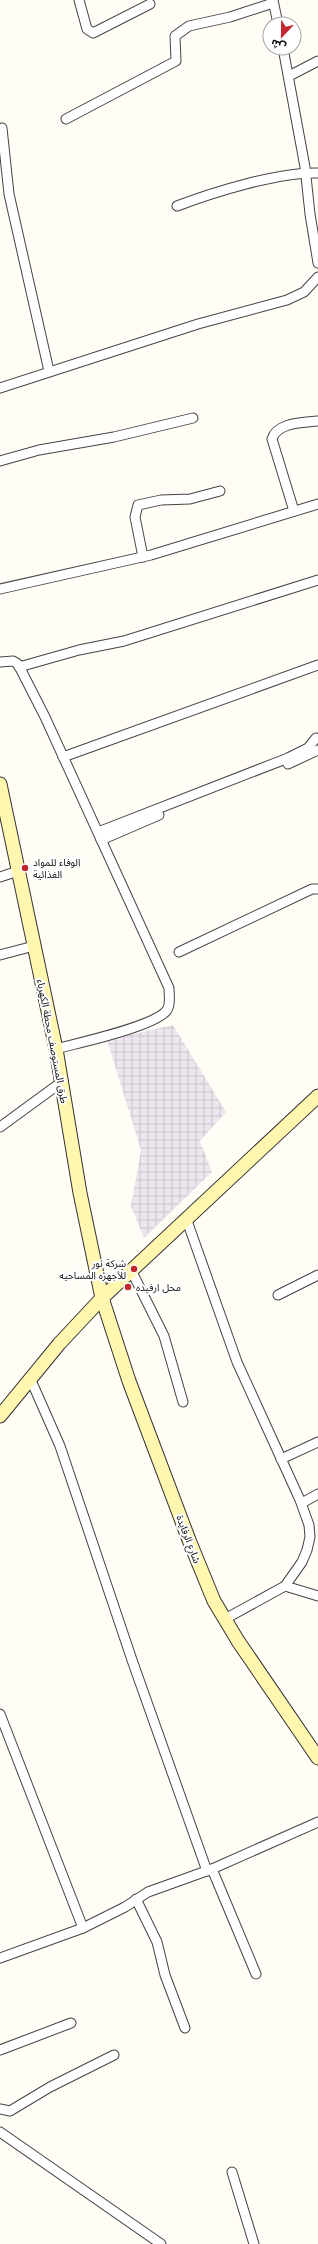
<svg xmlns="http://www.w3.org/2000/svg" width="318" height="2244" viewBox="0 0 318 2244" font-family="'Libre Baskerville','Noto Sans Arabic',serif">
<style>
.industrial{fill:url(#industrial-grid)}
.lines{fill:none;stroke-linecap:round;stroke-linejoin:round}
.street-casing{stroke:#444;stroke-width:11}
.secondary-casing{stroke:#333;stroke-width:15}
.street{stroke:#fff;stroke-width:9}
.secondary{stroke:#fff6b0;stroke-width:13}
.poi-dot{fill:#c4262e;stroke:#fff;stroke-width:1.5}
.labels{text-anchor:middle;stroke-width:4;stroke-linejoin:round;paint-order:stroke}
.poi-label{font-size:10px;fill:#111;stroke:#fff;text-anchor:start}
.street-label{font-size:10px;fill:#111;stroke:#fff}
</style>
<defs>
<pattern id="industrial-grid" width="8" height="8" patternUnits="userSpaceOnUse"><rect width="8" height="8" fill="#eee6ef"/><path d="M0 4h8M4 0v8" fill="none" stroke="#cbc4cc"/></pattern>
</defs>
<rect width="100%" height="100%" fill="#fffdf5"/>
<polygon class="industrial" points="173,1025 226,1112 200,1141 212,1172 144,1238 131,1206 141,1150 107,1040"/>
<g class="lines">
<defs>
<g id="street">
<polyline points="79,0 87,29 93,33 150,4"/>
<polyline points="273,0 278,24"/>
<polyline points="283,48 305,167 310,214 318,263"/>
<polyline points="289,76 318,61"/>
<polyline points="66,119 176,61 175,36 189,26 230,17 273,3"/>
<polyline points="2,128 9,194 49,371"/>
<path d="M177 206C214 192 278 172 318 173"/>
<polyline points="0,388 198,324 287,300 304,292 318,277"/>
<polyline points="0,461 39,450 114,437 193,418"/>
<path d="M294 511 272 439C277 422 303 423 318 421"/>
<polyline points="143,557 135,517 138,505 161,500 190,499 220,491"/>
<polyline points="0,589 151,555 318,504"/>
<path d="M0 662 13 661 18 664 45 717 169 988C169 995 171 1004 167 1010 157 1026 77 1043 56 1049"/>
<polyline points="19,667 79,650 124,641 318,580"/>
<polyline points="63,757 318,665"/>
<polyline points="288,764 318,750"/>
<polyline points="98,832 288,758 308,748 316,738"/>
<polyline points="101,840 159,815"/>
<polyline points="0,877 18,871"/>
<polyline points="179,952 312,889 318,889"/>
<polyline points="0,955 34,946"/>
<polyline points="0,1127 63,1081"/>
<polyline points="186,1218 237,1362 300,1500 309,1525 310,1537 307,1550 302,1562 285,1586"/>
<polyline points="131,1270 164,1336 183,1402"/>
<polyline points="278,1295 318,1275"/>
<polyline points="30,1378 60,1446 132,1660 207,1871"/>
<polyline points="281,1459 318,1442"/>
<polyline points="302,1503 318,1494"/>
<polyline points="225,1619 285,1586 318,1596"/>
<polyline points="0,1714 83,1928"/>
<polyline points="212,1869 256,1974"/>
<polyline points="136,1899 157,1942 165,1975 185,2028"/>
<polyline points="0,1958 83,1928 125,1907 148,1892 212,1869 318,1822"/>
<polyline points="0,2050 71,2023"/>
<polyline points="0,2109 10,2111 50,2087 114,2055"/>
<polyline points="0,2132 161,2244"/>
<polyline points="232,2172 254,2244"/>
</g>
<g id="secondary">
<polyline points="0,784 56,1049 80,1193 102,1298 129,1381 189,1540 214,1601 238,1641 318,1758"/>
<polyline points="0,1416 59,1344 102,1298 318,1096"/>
</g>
</defs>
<use href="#street" class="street-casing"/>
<use href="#secondary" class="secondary-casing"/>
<use href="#street" class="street"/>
<use href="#secondary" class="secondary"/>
</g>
<g class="poi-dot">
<circle cx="25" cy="868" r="4"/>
<circle cx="134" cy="1269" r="4"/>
<circle cx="128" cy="1287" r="4"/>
</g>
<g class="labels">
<g class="poi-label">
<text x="33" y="866">الوفاء للمواد<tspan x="33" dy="12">الغذائية</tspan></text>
<text x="126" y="1267" text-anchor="end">شركة نور<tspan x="126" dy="12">للأجهزه المساحيه</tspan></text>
<text x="136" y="1291">محل ارفيده</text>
</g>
<g class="street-label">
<text transform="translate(53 1041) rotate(79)" y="4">طرق المستوصف محطة الكهرباء</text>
<text transform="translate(189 1539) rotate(69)" y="4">شارع الرفايدة</text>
</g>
</g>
<g transform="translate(282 36) rotate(202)"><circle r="19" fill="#ffffff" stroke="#a0a0a0"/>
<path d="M0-3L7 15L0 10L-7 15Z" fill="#c4262e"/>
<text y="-6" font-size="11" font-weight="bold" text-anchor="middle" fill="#111111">ش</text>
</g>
</svg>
